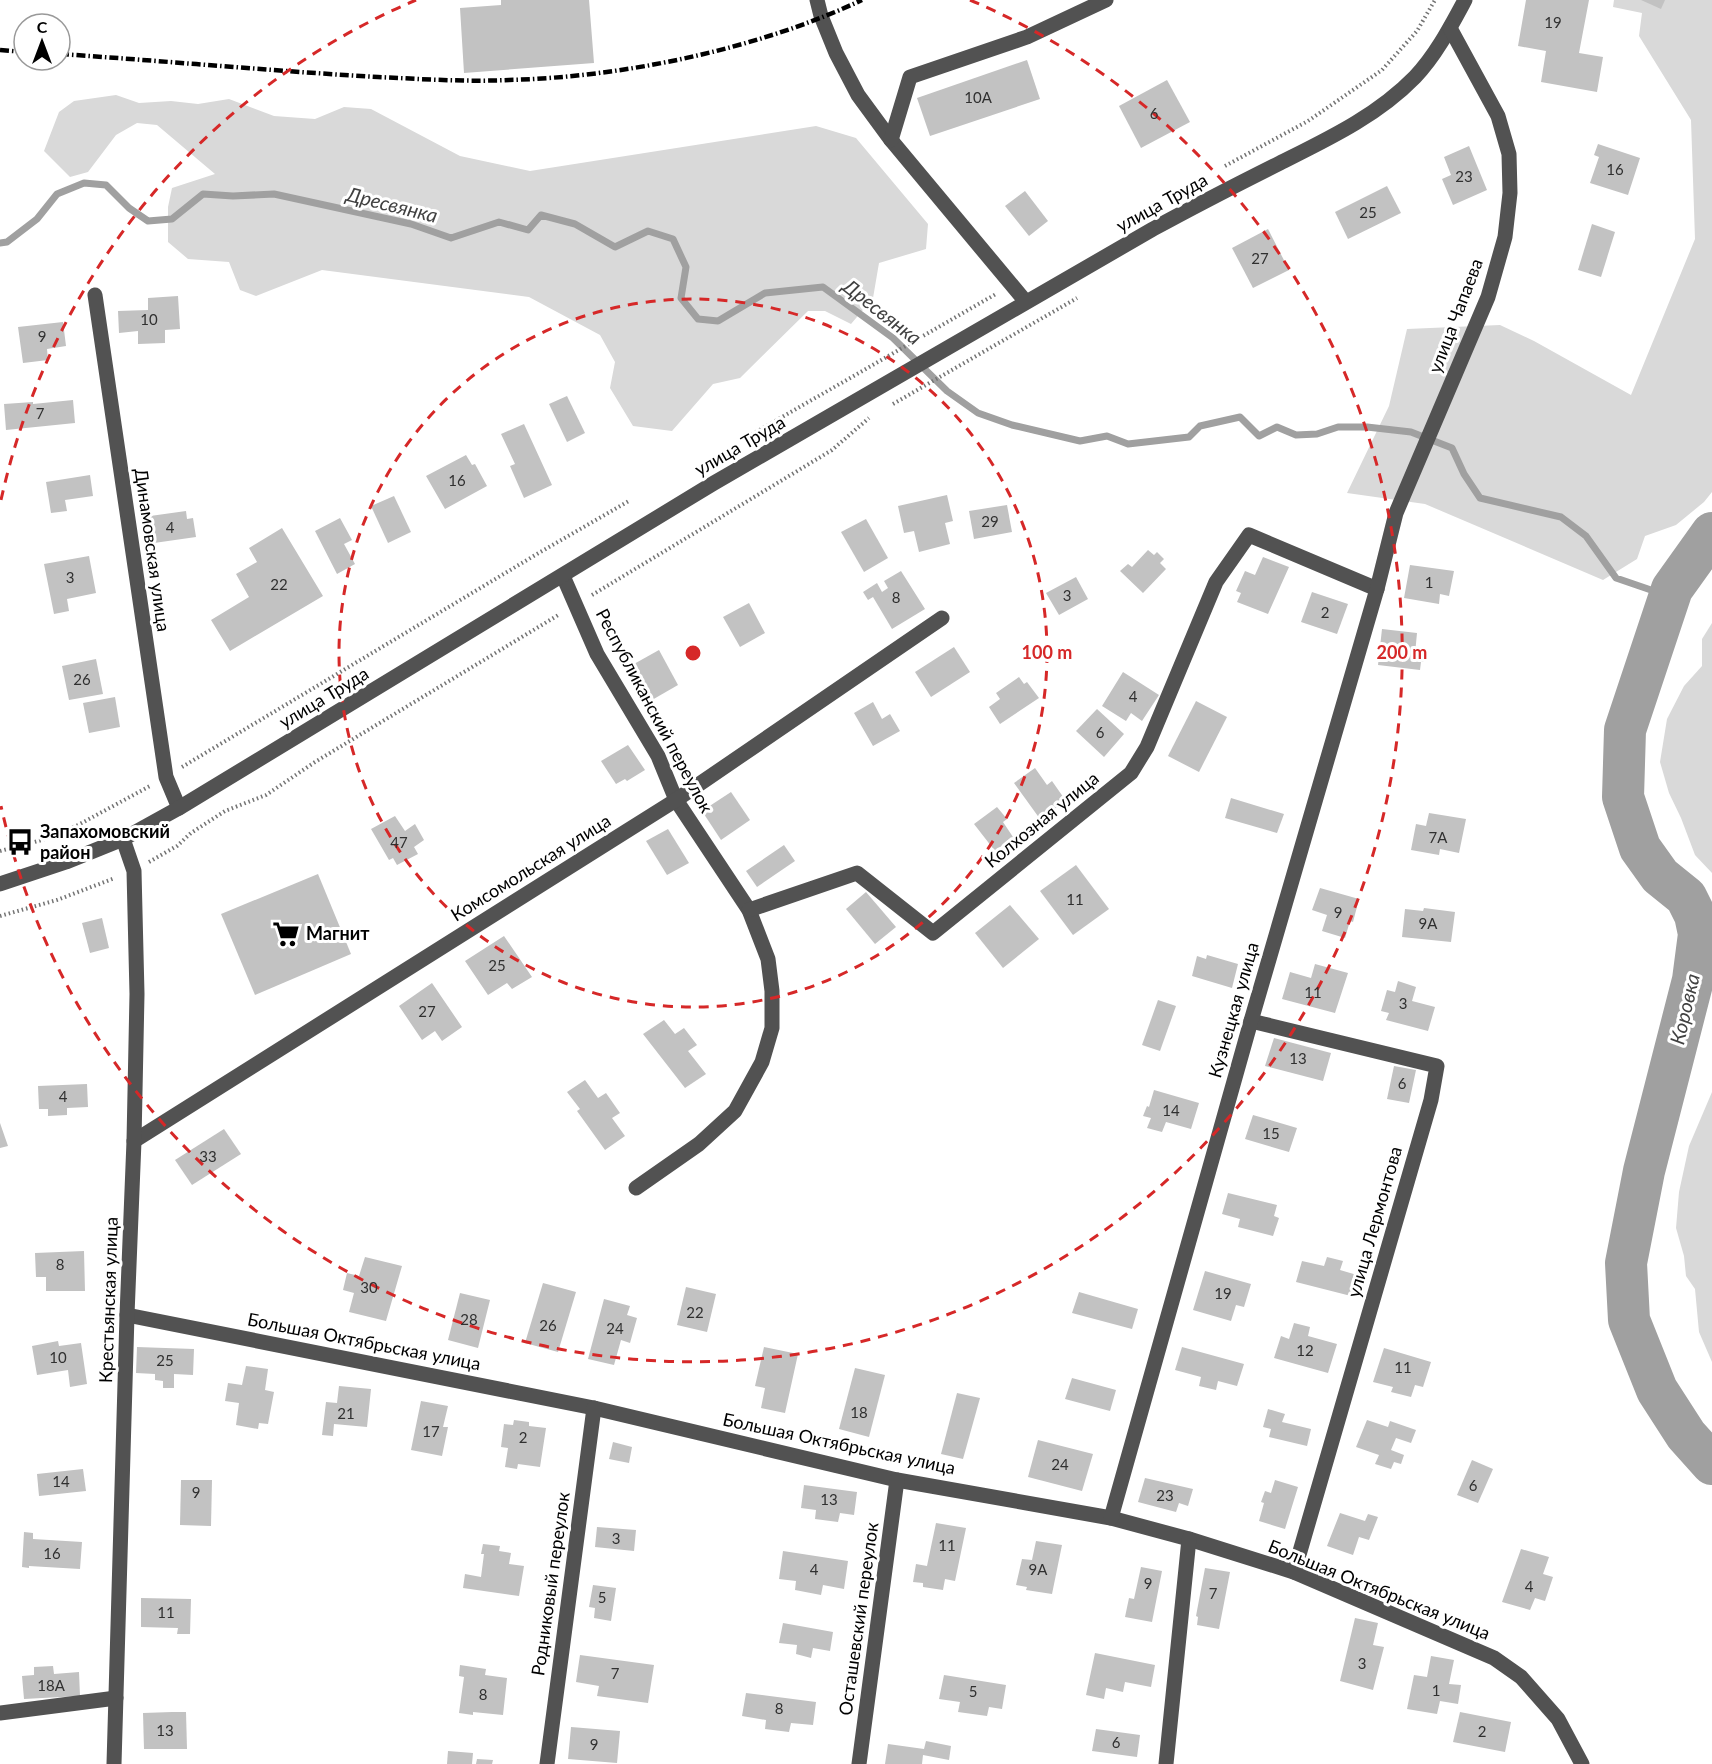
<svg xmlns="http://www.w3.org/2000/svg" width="1712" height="1764" viewBox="0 0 1712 1764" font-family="Lato,sans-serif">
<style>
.green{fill:#d9d9d9}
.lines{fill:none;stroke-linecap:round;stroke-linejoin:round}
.stream{stroke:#a0a0a0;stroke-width:7}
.river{stroke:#a0a0a0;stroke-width:42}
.building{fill:#c2c2c2}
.path{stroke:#747474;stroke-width:4;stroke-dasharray:1.5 3;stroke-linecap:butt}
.minor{stroke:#525252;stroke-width:15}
.rail{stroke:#000;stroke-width:4.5;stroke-dasharray:9 3 1.5 3;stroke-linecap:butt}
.ring{fill:none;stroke:#d62828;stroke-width:3;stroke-dasharray:10 8}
.labels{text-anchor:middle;stroke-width:6;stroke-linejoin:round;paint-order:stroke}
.number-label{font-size:15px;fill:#303030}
.street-label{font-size:18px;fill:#000;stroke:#fff}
.poi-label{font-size:18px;font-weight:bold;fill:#000;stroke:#fff;text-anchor:start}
.water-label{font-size:20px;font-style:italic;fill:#414141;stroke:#fff}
.centre{fill:#d62828;stroke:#fff;stroke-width:3}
.ring-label{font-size:18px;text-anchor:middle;font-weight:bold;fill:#d62828;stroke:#fff;stroke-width:6;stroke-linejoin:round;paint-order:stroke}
</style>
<rect width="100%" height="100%" fill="#fff"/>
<g class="green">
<polygon points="1614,0 1712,0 1712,492 1704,502 1676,525 1645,536 1637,559 1603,580 1425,504 1347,493 1389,406 1407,329 1500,325 1534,341 1631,395 1695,239 1691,120 1639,36 1642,13 1613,7"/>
<polygon points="116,95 139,103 171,101 198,104 229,99 274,116 315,119 344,107 371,109 460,156 530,171 816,126 856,138 928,224 926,249 879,263 873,298 851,324 825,311 808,311 740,378 713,384 672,431 633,426 610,388 615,362 600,335 529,297 322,270 256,296 240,290 229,262 188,259 168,242 168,207 172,188 215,174 157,125 137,123 116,135 88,172 70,177 44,151 59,112 74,101"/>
<polygon points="1712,623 1712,873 1695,855 1681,818 1669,793 1660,762 1667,719 1684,686 1702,666 1702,639"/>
<polygon points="1712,1092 1712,1362 1699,1332 1695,1289 1686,1276 1684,1256 1676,1228 1679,1192 1689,1146"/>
</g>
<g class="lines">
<polyline class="stream" points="0,243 7,242 37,219 57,194 84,183 106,185 129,208 148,221 172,219 203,194 233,196 274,194 411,224 451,238 499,222 528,230 541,215 575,224 615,247 648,231 673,239 686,267 681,298 698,319 718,321 765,293 823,287 893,338 947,391 978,413 1012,425 1080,441 1107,436 1128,444 1189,437 1200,426 1240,417 1259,436 1277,427 1296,435 1317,434 1338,427 1367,427 1411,432 1452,448 1464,474 1480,498 1561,517 1586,536 1616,578 1651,590 1672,589"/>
<polyline class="river" points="1712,533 1672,589 1625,730 1623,797 1640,848 1660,876 1686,897 1695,915 1699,934 1693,980 1644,1171 1626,1263 1629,1320 1657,1390 1686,1435 1712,1464"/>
</g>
<g class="building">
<polygon points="501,0 589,0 594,63 464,73 460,8 501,5"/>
<polygon points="1526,0 1589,0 1579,53 1603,57 1597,92 1541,82 1546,51 1518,46"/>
<polygon points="1641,0 1665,0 1661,9"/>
<polygon points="1027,60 1040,99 930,136 917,98"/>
<polygon points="1167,80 1190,122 1141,148 1119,106"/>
<polygon points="1598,144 1640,158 1628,195 1590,183 1599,157 1594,155"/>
<polygon points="1469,146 1487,190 1453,205 1442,179 1451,175 1444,157"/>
<polygon points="1387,186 1401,213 1348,239 1335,212"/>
<polygon points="1025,191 1048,221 1029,236 1005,206"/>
<polygon points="1592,224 1615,232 1601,277 1578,270"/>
<polygon points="1268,229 1289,270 1253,288 1232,248"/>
<polygon points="178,296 180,329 165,330 165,343 138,344 138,331 119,333 118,311 148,310 148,298"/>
<polygon points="63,322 66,346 47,349 48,360 23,363 18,327"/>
<polygon points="567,396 585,433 567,442 549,404"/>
<polygon points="73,400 75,423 6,430 4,404 33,402 33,404"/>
<polygon points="524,424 552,485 524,498 510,466 515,464 501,434"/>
<polygon points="466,455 472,465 475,464 487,486 445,509 426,476"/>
<polygon points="90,475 93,496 65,500 67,511 51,513 46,482"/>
<polygon points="947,495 953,521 945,523 950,544 919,552 914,531 904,533 898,506"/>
<polygon points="394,496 411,532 388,543 371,506"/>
<polygon points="1007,505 1012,532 974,539 969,511"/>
<polygon points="186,511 187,519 193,518 196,537 147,544 143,517"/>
<polygon points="340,518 352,540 344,544 355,564 337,574 315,531"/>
<polygon points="866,519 888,558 864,572 841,532"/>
<polygon points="282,528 323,596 230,651 211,620 249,597 236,574 257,562 249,548"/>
<polygon points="1148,550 1154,555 1157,552 1164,559 1160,563 1166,569 1143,593 1120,571 1128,564 1132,567"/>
<polygon points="89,556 96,593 67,599 69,611 54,614 44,564"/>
<polygon points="1263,557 1289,567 1268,614 1237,602 1241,593 1236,591 1245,571 1255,575"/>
<polygon points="1410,565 1454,571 1449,596 1440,594 1439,604 1404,598"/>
<polygon points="901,571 925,609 892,629 873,597 868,600 863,592 877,583 882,592 888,588 884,581"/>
<polygon points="1076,577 1088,599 1059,615 1046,593"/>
<polygon points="1312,592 1348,604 1337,634 1301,622"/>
<polygon points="749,603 765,633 740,647 723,617"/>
<polygon points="1382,629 1417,633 1415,654 1425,654 1424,662 1421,662 1420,670 1378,665"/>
<polygon points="954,647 970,672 931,697 915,672"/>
<polygon points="659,650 678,685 645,704 625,669"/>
<polygon points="96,659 103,694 69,700 62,666"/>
<polygon points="1123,672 1159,695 1142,721 1131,713 1126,721 1102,706"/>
<polygon points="1019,677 1024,684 1027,682 1039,698 1000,724 989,707 1000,699 996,693"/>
<polygon points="115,697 120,727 89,733 83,703"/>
<polygon points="1196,701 1227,717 1199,772 1168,756"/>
<polygon points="873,702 882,719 890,714 900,731 873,746 854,713"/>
<polygon points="1097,709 1124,734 1104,757 1076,731"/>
<polygon points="628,745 645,770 627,781 625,779 616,784 601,761"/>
<polygon points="1035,768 1047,785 1052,781 1066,801 1040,819 1014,783"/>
<polygon points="731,792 750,820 721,840 702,811"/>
<polygon points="1231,798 1284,814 1277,833 1225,818"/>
<polygon points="997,807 1007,819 1003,822 1013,837 995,851 974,824"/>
<polygon points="1429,813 1466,819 1459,853 1440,849 1439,855 1411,850 1416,824 1426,826"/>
<polygon points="395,816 405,831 415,824 424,840 414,847 418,854 397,865 393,858 389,860 371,829"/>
<polygon points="668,829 689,863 667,875 646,841"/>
<polygon points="784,845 795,861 757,887 746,871"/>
<polygon points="1076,865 1109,909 1073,935 1040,891"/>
<polygon points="318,874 351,954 255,995 221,914"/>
<polygon points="1320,888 1359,899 1353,922 1350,921 1345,938 1322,931 1327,915 1312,910"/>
<polygon points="866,892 896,927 875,944 846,909"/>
<polygon points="1010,905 1039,939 1003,968 975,933"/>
<polygon points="1424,908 1455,912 1451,942 1402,937 1405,909 1423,911"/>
<polygon points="102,918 109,948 90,953 82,923"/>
<polygon points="504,936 532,977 512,989 507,983 488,995 465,961"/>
<polygon points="1207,955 1238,964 1232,988 1192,976 1197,956 1206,959"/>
<polygon points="1315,964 1348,973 1335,1013 1282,999 1290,972 1311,978"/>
<polygon points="1398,981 1416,987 1412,1001 1435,1007 1428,1031 1386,1020 1389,1013 1381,1011 1387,990 1395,992"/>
<polygon points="432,983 462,1027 442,1041 435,1031 422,1040 399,1006"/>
<polygon points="1158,1000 1176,1006 1160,1051 1142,1045"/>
<polygon points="664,1020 675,1034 684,1028 697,1045 688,1051 706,1074 685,1088 643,1034"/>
<polygon points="1274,1038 1331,1053 1323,1081 1265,1066"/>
<polygon points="1394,1066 1416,1070 1409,1103 1387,1099"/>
<polygon points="585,1080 598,1098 606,1093 620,1113 612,1118 625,1136 605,1150 577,1111 580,1109 567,1092"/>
<polygon points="87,1084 88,1107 67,1108 67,1115 48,1116 48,1109 39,1109 38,1086"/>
<polygon points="1154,1090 1199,1103 1191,1129 1166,1122 1162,1132 1147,1128 1151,1118 1143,1116 1147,1106 1149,1107"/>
<polygon points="1253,1115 1297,1128 1289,1152 1245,1139"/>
<polygon points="0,1123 8,1146 0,1148"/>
<polygon points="224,1129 241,1154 192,1185 175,1160"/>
<polygon points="1228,1193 1277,1205 1274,1216 1279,1218 1273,1236 1238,1227 1240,1219 1222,1214"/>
<polygon points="84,1251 85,1291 46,1291 46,1277 36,1277 35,1253"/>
<polygon points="365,1257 402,1266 386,1321 349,1312 354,1293 343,1290 347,1273 359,1276"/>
<polygon points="1327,1257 1343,1261 1340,1270 1357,1275 1351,1296 1296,1282 1302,1261 1324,1266"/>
<polygon points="1205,1271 1251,1284 1244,1307 1236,1305 1231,1321 1193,1310"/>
<polygon points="543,1283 576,1292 558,1352 525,1343"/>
<polygon points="686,1287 716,1294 707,1332 677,1325"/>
<polygon points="1079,1292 1138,1309 1132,1329 1072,1313"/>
<polygon points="460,1293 490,1300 478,1348 448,1340"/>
<polygon points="604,1299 630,1306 627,1315 637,1318 630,1343 621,1340 614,1365 588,1359"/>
<polygon points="1294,1323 1310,1327 1308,1336 1337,1344 1328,1373 1274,1358 1281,1336 1289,1339"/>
<polygon points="58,1341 59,1346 81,1343 87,1384 70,1387 68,1370 37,1375 32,1346"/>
<polygon points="137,1347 194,1349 193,1375 174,1374 174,1388 163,1388 163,1381 155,1380 155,1374 136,1373"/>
<polygon points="764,1347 798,1354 785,1413 761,1408 765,1388 755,1386"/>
<polygon points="1182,1347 1244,1364 1237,1386 1218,1381 1216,1390 1199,1386 1201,1377 1175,1370"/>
<polygon points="1384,1348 1431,1362 1423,1387 1415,1385 1411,1397 1391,1392 1393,1387 1373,1382"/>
<polygon points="246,1366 268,1369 265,1390 274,1392 268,1424 259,1423 258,1429 236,1425 239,1403 225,1401 228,1383 242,1385"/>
<polygon points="855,1368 885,1375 869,1437 839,1429"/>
<polygon points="1072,1378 1116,1390 1110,1411 1065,1399"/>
<polygon points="339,1386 371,1389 367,1427 334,1424 333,1436 322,1435 326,1402 337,1403"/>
<polygon points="957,1393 980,1398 963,1459 941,1454"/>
<polygon points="421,1401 448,1406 443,1427 448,1427 442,1456 411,1450"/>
<polygon points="1268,1409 1285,1414 1282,1422 1311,1429 1307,1446 1269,1437 1271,1429 1263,1427"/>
<polygon points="514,1420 529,1422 529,1426 546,1428 540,1467 518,1464 517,1469 505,1467 508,1448 501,1447 504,1424 513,1425"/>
<polygon points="1367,1420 1388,1427 1390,1421 1416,1430 1411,1443 1396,1438 1391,1450 1404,1455 1401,1464 1394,1462 1391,1469 1375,1464 1379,1455 1356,1447"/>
<polygon points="1038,1440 1093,1454 1082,1491 1028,1477"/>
<polygon points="613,1442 632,1447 629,1463 609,1459"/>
<polygon points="1472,1460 1493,1469 1478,1503 1457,1495"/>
<polygon points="83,1469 86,1491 39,1496 37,1474"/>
<polygon points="1145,1478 1193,1489 1188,1506 1179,1503 1176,1512 1138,1502"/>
<polygon points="181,1480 212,1480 211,1526 180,1525"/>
<polygon points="1275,1480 1298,1487 1285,1529 1259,1521 1264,1503 1261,1502 1265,1491 1271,1493"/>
<polygon points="804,1485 857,1492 854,1515 840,1513 838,1522 815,1519 816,1510 801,1508"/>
<polygon points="1340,1513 1365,1521 1368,1514 1378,1517 1369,1540 1359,1537 1353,1555 1327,1546"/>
<polygon points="936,1523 966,1528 955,1581 945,1579 943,1590 923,1587 923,1583 913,1582 916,1564 927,1566"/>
<polygon points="597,1527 636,1530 634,1551 595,1547"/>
<polygon points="24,1532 33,1533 33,1539 82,1542 80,1569 29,1566 29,1568 22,1567"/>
<polygon points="1036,1541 1062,1545 1052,1594 1026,1590 1027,1587 1016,1585 1022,1559 1032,1560"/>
<polygon points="483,1544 500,1546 499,1551 511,1553 509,1564 524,1566 519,1596 463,1588 465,1574 481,1577 484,1554 481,1554"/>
<polygon points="1521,1549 1549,1557 1543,1574 1553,1577 1545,1601 1535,1598 1530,1610 1502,1602"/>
<polygon points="783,1551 848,1561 844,1589 823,1585 821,1595 795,1590 796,1581 779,1579"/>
<polygon points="1141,1567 1162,1571 1152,1622 1125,1617 1129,1598 1134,1599"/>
<polygon points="1205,1568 1230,1572 1219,1629 1197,1625 1198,1617 1196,1616"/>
<polygon points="593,1585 616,1588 611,1621 594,1618 595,1608 589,1607"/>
<polygon points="141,1598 191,1599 190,1634 177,1634 178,1628 141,1627"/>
<polygon points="1355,1618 1378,1623 1373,1645 1384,1647 1373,1690 1340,1681"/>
<polygon points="783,1623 833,1632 830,1651 813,1648 811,1658 796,1654 797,1645 779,1643"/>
<polygon points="1095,1653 1155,1665 1151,1687 1125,1682 1123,1692 1106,1688 1104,1699 1086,1695"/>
<polygon points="580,1655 654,1665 648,1703 597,1696 599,1686 576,1682"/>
<polygon points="1431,1656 1454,1660 1449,1684 1461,1685 1458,1704 1440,1701 1437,1714 1407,1709 1414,1675 1427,1677"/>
<polygon points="460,1665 486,1669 485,1675 507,1678 503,1715 473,1712 473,1715 459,1713 464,1677 459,1676"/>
<polygon points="53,1666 54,1674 79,1672 80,1696 24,1699 22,1676 34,1675 34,1667"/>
<polygon points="944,1675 1006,1685 1002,1709 989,1707 987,1716 958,1712 960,1702 939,1699"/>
<polygon points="746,1693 816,1702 813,1725 791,1723 789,1732 765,1729 766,1720 742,1716"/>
<polygon points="172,1712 186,1712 187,1749 144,1749 143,1713"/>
<polygon points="1460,1712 1511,1722 1505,1752 1453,1742"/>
<polygon points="571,1727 620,1731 617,1763 568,1759"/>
<polygon points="1096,1729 1140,1735 1137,1757 1092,1751"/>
<polygon points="926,1741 951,1746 949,1760 923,1755 922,1764 885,1764 888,1744 924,1749"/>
<polygon points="448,1751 473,1753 472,1764 447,1764"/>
<polygon points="477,1759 493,1760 492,1764 476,1764"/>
</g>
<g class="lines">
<g class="path">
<polyline points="1225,166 1308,121 1382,70 1417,31 1435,0"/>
<polyline points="893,404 1077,298"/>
<polyline points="744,439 996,294"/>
<polyline points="592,595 832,450 869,418"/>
<polyline points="182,767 542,551 629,501"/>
<polyline points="0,851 42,840 78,825 150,786"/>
<polyline points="149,862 177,846 191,833 225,811 266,795 315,762 560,614"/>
<polyline points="0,916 57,900 115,878"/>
</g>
<g class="minor">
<polyline points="817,0 821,16 836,53 858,95 891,140 1026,302"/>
<polyline points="891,140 910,77 1027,37 1106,0"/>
<polyline points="95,295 166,777 179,808"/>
<polyline points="563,576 597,654 658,756 676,800 749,910 768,959 772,991 772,1028 762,1062 735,1111 699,1144 636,1188"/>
<path d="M0 884 66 862 123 839 179 808 714 483 1153 229C1195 206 1238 184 1280 163 1328 139 1377 116 1415 77 1436 55 1451 26 1465 0"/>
<polyline points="749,910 857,873 933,933 1131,773 1147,747 1216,582 1249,535 1377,589"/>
<polyline points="1251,1021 1437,1066 1431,1100 1294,1572"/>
<polyline points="134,1141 676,800 942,618"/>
<polyline points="127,1315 594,1408 897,1480 1111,1518 1189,1539 1294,1572 1494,1658 1521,1677 1558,1719 1582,1764"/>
<polyline points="1111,1518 1251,1021 1377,589 1396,513 1488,297 1505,237 1510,193 1509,154 1498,116 1450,28"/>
<polyline points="0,1713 116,1698"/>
<polyline points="114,1764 127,1315 134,1141 137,994 134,871 123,839"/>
<polyline points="547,1764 594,1408"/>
<polyline points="859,1764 897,1480"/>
<polyline points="1166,1764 1189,1539"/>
</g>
<g class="rail">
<polyline points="0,50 24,52"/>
<path d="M60 54C166 61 272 71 378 77 421 79 465 82 509 80 624 77 758 49 862 0"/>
</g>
</g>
<g class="ring">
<circle cx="693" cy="653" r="354"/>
<path d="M1 500A709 709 0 0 1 416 0M970 0A709 709 0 1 1 1 806"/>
</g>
<defs>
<symbol id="bus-bare" viewBox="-9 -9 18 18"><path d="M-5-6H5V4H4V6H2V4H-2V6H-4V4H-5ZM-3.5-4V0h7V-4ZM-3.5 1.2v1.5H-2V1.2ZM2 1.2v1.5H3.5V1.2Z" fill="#000" stroke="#fff" stroke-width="2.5" paint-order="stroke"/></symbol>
<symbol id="supermarket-bare" viewBox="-9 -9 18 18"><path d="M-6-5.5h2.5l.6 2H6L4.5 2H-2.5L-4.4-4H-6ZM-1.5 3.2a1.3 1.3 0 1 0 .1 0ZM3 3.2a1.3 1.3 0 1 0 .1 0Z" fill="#000" stroke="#fff" stroke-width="2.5" paint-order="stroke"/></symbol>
</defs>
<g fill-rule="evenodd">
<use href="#bus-bare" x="1" y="823" width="38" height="38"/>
<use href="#supermarket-bare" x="267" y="915" width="38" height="38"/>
</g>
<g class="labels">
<g class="number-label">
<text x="1553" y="28">19</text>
<text x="978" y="103">10А</text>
<text x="1154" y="119">6</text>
<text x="1615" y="175">16</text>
<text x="1464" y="182">23</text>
<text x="1368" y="218">25</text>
<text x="1260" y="264">27</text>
<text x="149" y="325">10</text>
<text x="42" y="342">9</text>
<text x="40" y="419">7</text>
<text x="457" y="486">16</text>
<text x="990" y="527">29</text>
<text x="170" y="533">4</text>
<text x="70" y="583">3</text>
<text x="1429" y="588">1</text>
<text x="279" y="590">22</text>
<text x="1067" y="601">3</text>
<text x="896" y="603">8</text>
<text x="1325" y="618">2</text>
<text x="82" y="685">26</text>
<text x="1133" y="702">4</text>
<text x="1100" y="738">6</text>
<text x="1438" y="843">7А</text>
<text x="399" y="848">47</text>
<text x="1075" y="905">11</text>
<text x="1338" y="918">9</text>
<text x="1428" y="929">9А</text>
<text x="497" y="971">25</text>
<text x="1313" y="998">11</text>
<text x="1403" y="1009">3</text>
<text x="427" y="1017">27</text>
<text x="1298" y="1064">13</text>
<text x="1402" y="1089">6</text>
<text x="63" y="1102">4</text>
<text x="1171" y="1116">14</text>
<text x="1271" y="1139">15</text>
<text x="208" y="1162">33</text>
<text x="60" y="1270">8</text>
<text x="369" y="1293">30</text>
<text x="1223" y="1299">19</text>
<text x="695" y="1318">22</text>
<text x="469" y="1325">28</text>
<text x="548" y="1331">26</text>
<text x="615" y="1334">24</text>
<text x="1305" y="1356">12</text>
<text x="58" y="1363">10</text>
<text x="165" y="1366">25</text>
<text x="1403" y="1373">11</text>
<text x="859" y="1418">18</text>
<text x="346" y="1419">21</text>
<text x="431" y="1437">17</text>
<text x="523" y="1443">2</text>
<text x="1060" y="1470">24</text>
<text x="61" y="1487">14</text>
<text x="1473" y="1491">6</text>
<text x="196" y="1498">9</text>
<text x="1165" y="1501">23</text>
<text x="829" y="1505">13</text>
<text x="616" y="1544">3</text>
<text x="947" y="1551">11</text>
<text x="52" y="1559">16</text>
<text x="814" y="1575">4</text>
<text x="1038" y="1575">9А</text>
<text x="1148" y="1589">9</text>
<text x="1529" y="1592">4</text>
<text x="1213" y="1599">7</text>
<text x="602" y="1603">5</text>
<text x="166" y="1618">11</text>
<text x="1362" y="1669">3</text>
<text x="615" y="1679">7</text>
<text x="51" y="1691">18А</text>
<text x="1436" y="1696">1</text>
<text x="973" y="1697">5</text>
<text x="483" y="1700">8</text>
<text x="779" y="1714">8</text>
<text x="165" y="1736">13</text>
<text x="1482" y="1737">2</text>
<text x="1116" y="1748">6</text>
<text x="594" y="1750">9</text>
</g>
<g class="street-label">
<text transform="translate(1162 203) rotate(-29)" y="6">улица Труда</text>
<text transform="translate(1456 316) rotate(-69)" y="6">улица Чапаева</text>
<text transform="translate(740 446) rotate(-30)" y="6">улица Труда</text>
<text transform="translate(152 550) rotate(82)" y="6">Динамовская улица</text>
<text transform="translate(324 698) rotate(-31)" y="6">улица Труда</text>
<text transform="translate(654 711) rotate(62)" y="6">Республиканский переулок</text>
<text transform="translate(1042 820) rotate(-39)" y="6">Колхозная улица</text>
<text transform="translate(531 868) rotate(-32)" y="6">Комсомольская улица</text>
<text transform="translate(1234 1010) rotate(-74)" y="6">Кузнецкая улица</text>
<text transform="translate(1375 1222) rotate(-74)" y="6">улица Лермонтова</text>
<text transform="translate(109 1300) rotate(-88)" y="6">Крестьянская улица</text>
<text transform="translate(364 1342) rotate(11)" y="6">Большая Октябрьская улица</text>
<text transform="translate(839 1444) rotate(12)" y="6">Большая Октябрьская улица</text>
<text transform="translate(551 1584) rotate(-82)" y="6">Родниковый переулок</text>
<text transform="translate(1379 1590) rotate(22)" y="6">Большая Октябрьская улица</text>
<text transform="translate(859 1619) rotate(-82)" y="6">Осташевский переулок</text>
</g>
<g class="poi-label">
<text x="40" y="838">Запахомовский<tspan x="40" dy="21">район</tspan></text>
<text x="306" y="940">Магнит</text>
</g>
<g class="water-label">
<text transform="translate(392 205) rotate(14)" y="7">Дресвянка</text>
<text transform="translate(882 312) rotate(38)" y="7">Дресвянка</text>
<text transform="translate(1685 1009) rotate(-77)" y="7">Коровка</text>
</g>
</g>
<circle cx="693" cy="653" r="9" class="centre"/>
<g class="ring-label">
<text x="1047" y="659">100 m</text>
<text x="1402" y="659">200 m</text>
</g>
<g transform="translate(42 42)"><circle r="28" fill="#ffffff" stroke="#999999" stroke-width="1.5"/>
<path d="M0-4.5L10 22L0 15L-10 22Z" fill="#000000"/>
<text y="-9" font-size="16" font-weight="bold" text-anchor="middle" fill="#000000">С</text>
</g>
</svg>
